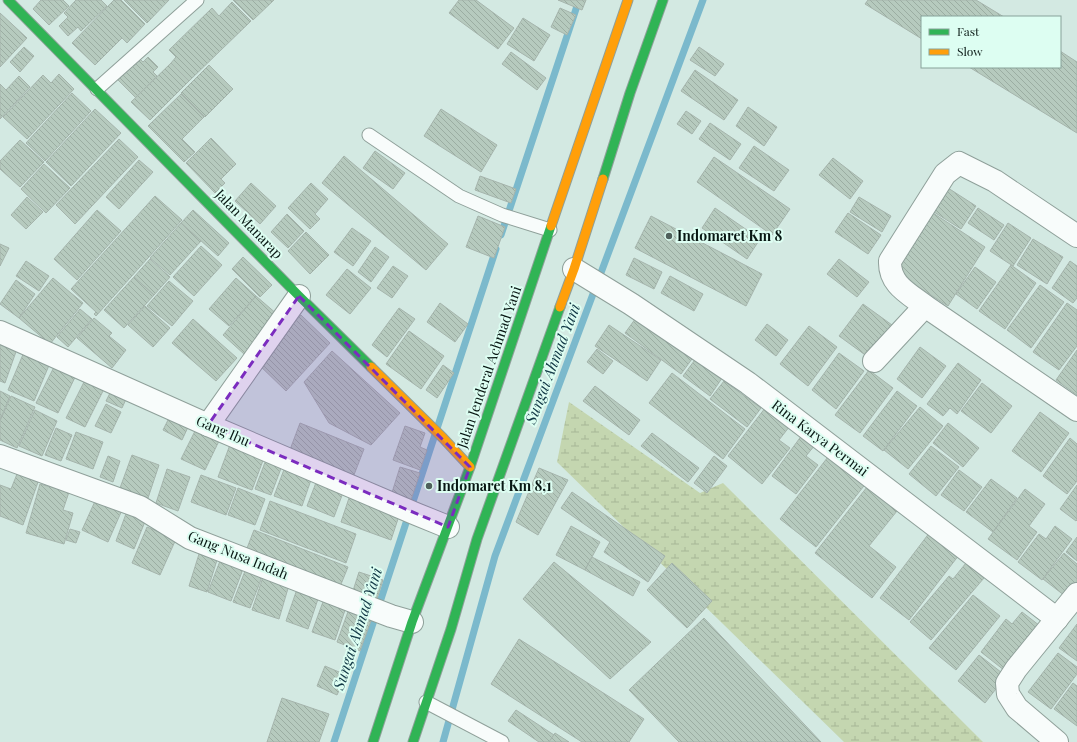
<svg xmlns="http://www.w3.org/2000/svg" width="1077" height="742" viewBox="0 0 1077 742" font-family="'Playfair Display',serif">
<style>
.wetland{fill:url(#wetland-marsh)}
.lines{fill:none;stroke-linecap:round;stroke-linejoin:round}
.stream{stroke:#7bb9cc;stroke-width:7}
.building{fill:url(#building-back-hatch);stroke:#a5b4ac}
.lane-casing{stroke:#8fa09a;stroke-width:15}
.street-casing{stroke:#8fa09a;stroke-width:24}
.fast-casing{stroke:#8fa09a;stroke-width:11}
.slow-casing{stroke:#8fa09a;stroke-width:11}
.lane{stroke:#f8fcfb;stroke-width:13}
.street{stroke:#f8fcfb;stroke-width:22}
.fast{stroke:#30b455;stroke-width:9}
.slow{stroke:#ff9f0a;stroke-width:9}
.marked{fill:#7b2cbf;fill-opacity:0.2;stroke:#7b2cbf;stroke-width:3;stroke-dasharray:8 5;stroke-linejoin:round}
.poi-dot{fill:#4f605b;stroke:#ddfef2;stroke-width:1.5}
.labels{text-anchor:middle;stroke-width:4;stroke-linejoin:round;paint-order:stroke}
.street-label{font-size:14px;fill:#081713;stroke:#ddfef2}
.poi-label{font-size:14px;font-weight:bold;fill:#081713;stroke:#ddfef2;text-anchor:start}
.water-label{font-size:15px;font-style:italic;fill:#123845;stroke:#ddfef2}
</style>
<defs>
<pattern id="wetland-marsh" width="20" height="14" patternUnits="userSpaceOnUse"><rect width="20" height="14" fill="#c4d6b0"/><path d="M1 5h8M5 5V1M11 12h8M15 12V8" fill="none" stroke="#a7b796"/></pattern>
<pattern id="building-back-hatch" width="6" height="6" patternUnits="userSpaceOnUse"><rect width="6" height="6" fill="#b6cabe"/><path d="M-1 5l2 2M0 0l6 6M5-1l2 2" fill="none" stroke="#9bada2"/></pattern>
</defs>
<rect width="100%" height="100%" fill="#d3e9e2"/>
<polygon class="wetland" points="569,402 700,493 723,483 983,742 844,742 557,462"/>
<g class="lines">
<g class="stream">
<polyline points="501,235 579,0"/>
<polyline points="334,742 496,249"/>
<polyline points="443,742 495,556 703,0"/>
</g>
</g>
<g class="building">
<polygon points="41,0 63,0 69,6 49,25 33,9"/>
<polygon points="76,0 101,0 107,6 81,31 78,27 68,36 59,26 68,17 64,13"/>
<polygon points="114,0 121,0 145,24 127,43 122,38 95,65 72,43"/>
<polygon points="124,0 169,0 147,23"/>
<polygon points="233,0 274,0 253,20"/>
<polygon points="459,0 476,0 514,28 498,49 449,13"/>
<polygon points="558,0 586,0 582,10"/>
<polygon points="868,0 976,0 1004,17 922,17 922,39 865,4"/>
<polygon points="232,2 251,21 189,81 171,63 176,57 169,50 212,8 219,16"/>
<polygon points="560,8 576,15 567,35 551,27"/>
<polygon points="0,13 27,38 0,67"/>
<polygon points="523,18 550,35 534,61 507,44"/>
<polygon points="24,47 34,56 20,72 10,62"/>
<polygon points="699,47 724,64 715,76 690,60"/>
<polygon points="1060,51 1077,62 1077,133 969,67 1060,67"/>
<polygon points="511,52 546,78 537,90 502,64"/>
<polygon points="137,56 143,62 148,57 158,67 153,72 157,76 136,98 115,77"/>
<polygon points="171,63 189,81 150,120 131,102"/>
<polygon points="209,65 233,89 205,117 181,93"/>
<polygon points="695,70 738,100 724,120 681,91"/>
<polygon points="59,74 74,89 27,139 3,117 43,75 51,83"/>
<polygon points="19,76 30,87 0,119 0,84 6,90"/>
<polygon points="72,93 91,111 45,161 26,143"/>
<polygon points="181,94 204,117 182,139 195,152 184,162 148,126"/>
<polygon points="748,107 777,127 764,146 736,126"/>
<polygon points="95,109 121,133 71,186 46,162"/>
<polygon points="441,109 497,145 481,172 424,136"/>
<polygon points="686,111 701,121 692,134 677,124"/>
<polygon points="710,123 741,144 730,160 699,139"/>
<polygon points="211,138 236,164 221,179 225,183 215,193 186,163"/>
<polygon points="119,139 138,157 75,224 56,205"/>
<polygon points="20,140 44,162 20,187 0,169 0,161"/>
<polygon points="754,146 789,170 774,191 739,168"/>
<polygon points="375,151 405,173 393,189 363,168"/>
<polygon points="344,156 448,244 426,270 322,183"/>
<polygon points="714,157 790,209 772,235 697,182"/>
<polygon points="833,158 863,181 850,199 819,175"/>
<polygon points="139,160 153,172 119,209 106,197"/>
<polygon points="44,164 70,188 46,213 21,189"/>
<polygon points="480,176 516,189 511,203 475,190"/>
<polygon points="251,183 276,206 260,224 235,201"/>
<polygon points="311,183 328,199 315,214 320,219 310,229 288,208"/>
<polygon points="948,188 976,206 961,229 934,212"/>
<polygon points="155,196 182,220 96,316 94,314 96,312 71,289"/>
<polygon points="27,197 43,212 26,229 11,215"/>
<polygon points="859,197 891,216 882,232 850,212"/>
<polygon points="715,208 760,239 747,259 702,228"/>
<polygon points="978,208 1004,225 994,240 968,223"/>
<polygon points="97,210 121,231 77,280 54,259"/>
<polygon points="193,210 229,243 218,256 181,223"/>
<polygon points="930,211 985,247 948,306 892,270"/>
<polygon points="848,213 881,235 868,254 835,232"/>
<polygon points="287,214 304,231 288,248 271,232"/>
<polygon points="478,216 505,227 494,258 466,247"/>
<polygon points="651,216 762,274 746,306 635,248"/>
<polygon points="181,223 201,241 170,275 150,258"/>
<polygon points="1008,223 1031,238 1013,266 990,251"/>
<polygon points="352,228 371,241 353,266 334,252"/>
<polygon points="306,232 329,255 310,274 288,251"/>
<polygon points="1033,239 1063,257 1047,284 1017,265"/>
<polygon points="0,244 9,248 0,266"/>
<polygon points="201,246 222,265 194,296 173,277"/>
<polygon points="375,247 389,257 371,282 358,272"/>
<polygon points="243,257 272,285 260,297 232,269"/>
<polygon points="634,258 662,272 654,289 626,275"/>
<polygon points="150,259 170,277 154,295 134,277"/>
<polygon points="839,259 869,282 857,297 827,274"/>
<polygon points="26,261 49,276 39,291 16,276"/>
<polygon points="1070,261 1077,266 1077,298 1073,303 1052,288"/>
<polygon points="1011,265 1036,283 1005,329 979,311"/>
<polygon points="393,266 408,276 392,298 377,288"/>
<polygon points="975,267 996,282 977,309 956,294"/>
<polygon points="347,269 371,288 350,314 326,295"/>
<polygon points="670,276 703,294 694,311 661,293"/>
<polygon points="134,277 154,295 124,328 104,310"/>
<polygon points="53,278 83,303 50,344 19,318"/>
<polygon points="236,278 256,296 229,326 209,309"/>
<polygon points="16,280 35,294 19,318 0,304"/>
<polygon points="169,281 193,301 172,326 147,306"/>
<polygon points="1040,285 1064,302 1031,348 1007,330"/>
<polygon points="256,296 278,315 244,354 223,335"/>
<polygon points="440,303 468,324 455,342 427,322"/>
<polygon points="1067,303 1077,310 1077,346 1059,370 1033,352"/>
<polygon points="863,304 892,325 868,357 839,336"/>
<polygon points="145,306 170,328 153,347 128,325"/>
<polygon points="399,308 415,319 387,357 372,345"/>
<polygon points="80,309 92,319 68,347 57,337"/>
<polygon points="641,311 697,352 681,374 625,333"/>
<polygon points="301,315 330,343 286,391 257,363"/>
<polygon points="94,318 112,333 109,336 126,350 112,368 77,338"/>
<polygon points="193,319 237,358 216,381 172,343"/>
<polygon points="767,324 788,340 776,356 755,340"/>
<polygon points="609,325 661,360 647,381 595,346"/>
<polygon points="809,326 837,347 808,386 780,364"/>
<polygon points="409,331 444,356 421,389 386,364"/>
<polygon points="0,340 18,346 5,383 0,381"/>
<polygon points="920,347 946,366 922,398 897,379"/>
<polygon points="597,349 613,361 603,374 587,362"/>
<polygon points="1077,350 1077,395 1056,380"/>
<polygon points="332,351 400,413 371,445 329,423 304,382"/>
<polygon points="24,352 50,363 34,401 8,390"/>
<polygon points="700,353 726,372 710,396 683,376"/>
<polygon points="839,353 864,371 836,409 812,390"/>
<polygon points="56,363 77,373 58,413 36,403"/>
<polygon points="958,363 981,380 957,414 950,408 943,416 927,404"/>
<polygon points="443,365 454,373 437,398 426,390"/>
<polygon points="869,370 893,388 860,433 835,415"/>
<polygon points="672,373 745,429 723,459 649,403"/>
<polygon points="85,380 104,389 85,427 66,418"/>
<polygon points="724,381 761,408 747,427 710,399"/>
<polygon points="982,383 1012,406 991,433 961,411"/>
<polygon points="595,386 640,420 629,435 583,401"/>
<polygon points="112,389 127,397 122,408 106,401"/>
<polygon points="0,391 10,396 0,420"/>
<polygon points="897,391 917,406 883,451 863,436"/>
<polygon points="11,396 35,407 17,448 0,440 0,421"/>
<polygon points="769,403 793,422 779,440 790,448 762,484 728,456"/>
<polygon points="106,404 121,412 111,433 95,426"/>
<polygon points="920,407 943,426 908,469 884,450"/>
<polygon points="35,410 57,421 42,456 19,446"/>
<polygon points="1040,412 1069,433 1041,472 1012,451"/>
<polygon points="170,416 189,425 182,440 163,430"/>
<polygon points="300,423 364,449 352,480 288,455"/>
<polygon points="948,423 979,448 963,467 933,443"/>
<polygon points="405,426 425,433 420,447 427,450 420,470 393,460"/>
<polygon points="56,428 72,435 61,461 45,455"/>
<polygon points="196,429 219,441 205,470 181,459"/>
<polygon points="76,432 103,442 93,469 66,459"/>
<polygon points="652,433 699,468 688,482 641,446"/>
<polygon points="802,435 815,445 806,456 818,465 796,494 772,476"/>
<polygon points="1070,438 1077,444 1077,481 1067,494 1043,476"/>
<polygon points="231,442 265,455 252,490 218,477"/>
<polygon points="931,446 959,467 936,496 909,474"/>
<polygon points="831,453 867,482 816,547 780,519"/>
<polygon points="132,455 159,465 148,498 120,488"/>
<polygon points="108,456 120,461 113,482 100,477"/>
<polygon points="714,456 727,466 707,493 694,483"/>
<polygon points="267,457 283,463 271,495 255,489"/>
<polygon points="285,467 312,477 302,506 274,496"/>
<polygon points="400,467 420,473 409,506 390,499"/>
<polygon points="539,468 568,480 538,535 516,522"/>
<polygon points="167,469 190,477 178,511 156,503"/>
<polygon points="959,470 982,487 964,511 941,495"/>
<polygon points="17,474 38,482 23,525 0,516 0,485 11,489"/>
<polygon points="201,475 236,488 226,515 191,502"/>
<polygon points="991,479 1017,498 993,532 966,512"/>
<polygon points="317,480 344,490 334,517 307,506"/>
<polygon points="871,482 901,506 869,546 896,567 872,598 815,553"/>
<polygon points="40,484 69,492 63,510 73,513 64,544 26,533"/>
<polygon points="1077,485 1077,520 1076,521 1060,509"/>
<polygon points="238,488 265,499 255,525 228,515"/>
<polygon points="1025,489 1045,504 1029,526 1037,532 1017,560 988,539"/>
<polygon points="572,492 665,556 648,582 604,552 610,542 561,508"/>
<polygon points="350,495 400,513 391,540 341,522"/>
<polygon points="96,499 122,510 108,542 82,530"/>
<polygon points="270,501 356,534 346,563 260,530"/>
<polygon points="127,511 146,519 134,549 116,541"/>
<polygon points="571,526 600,542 585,570 556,555"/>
<polygon points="1055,526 1072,539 1042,580 1018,562 1039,534 1046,539"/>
<polygon points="147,527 176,539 160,575 132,563"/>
<polygon points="70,529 80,532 76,543 66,540"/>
<polygon points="254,530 348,567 337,594 244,556"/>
<polygon points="930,532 959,555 909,620 880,598"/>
<polygon points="1077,537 1077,561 1066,552"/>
<polygon points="1064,553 1077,564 1077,590 1069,599 1043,579"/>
<polygon points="199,554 217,560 207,592 189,586"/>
<polygon points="592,557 640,582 633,596 585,570"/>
<polygon points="220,561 243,569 231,601 208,592"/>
<polygon points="554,562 651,642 610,679 523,599"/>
<polygon points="672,563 712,601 687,628 647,590"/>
<polygon points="966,563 984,578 931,640 910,622 949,576 953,579"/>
<polygon points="245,571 262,577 250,608 233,602"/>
<polygon points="359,572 383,580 375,605 351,597"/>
<polygon points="263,577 289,585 279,619 252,610"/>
<polygon points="296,592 318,599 308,629 286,621"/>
<polygon points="973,595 1000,616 956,670 929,648"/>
<polygon points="324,599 346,607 335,640 312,632"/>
<polygon points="349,609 372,618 360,651 337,642"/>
<polygon points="1022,612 1044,629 1009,674 981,652 1006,619 1012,624"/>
<polygon points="704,618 821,742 679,742 629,690"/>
<polygon points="1077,624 1077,661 1059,648"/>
<polygon points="519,639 644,719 629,742 582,742 491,684"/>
<polygon points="1058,653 1077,667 1077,674 1051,709 1028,692"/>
<polygon points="979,655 1006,676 985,703 958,681"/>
<polygon points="325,666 346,675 337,695 317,686"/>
<polygon points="1073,683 1077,686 1077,726 1054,709"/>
<polygon points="282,698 329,714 319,742 267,742"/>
<polygon points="516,710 554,735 549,742 539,742 508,721"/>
<polygon points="555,733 569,742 549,742"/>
</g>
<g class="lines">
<defs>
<g id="lane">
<polyline points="97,89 197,0"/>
<polyline points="369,135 459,196 502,215 550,230"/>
<polyline points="426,702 502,742"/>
</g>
<g id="street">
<path d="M1077 236 995 181 959 163 945 174 890 261C889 284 908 293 925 306L1077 410"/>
<polyline points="574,269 631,304 748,383 1057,619"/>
<polyline points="0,332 208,425 416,514 448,527"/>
<polyline points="874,361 925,306"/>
<polyline points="208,425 299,296"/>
<polyline points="0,456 140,507 190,538 391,616 412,622"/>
<polyline points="1057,742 1017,708 1008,694 1007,683 1016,669 1077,594"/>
</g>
<g id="fast">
<polyline points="8,0 299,296 371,367"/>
<polyline points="603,179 630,93 663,0"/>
<polyline points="373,742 412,622 470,467 551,226"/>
<polyline points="413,742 451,629 477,539 560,307"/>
</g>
<g id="slow">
<polyline points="551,226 628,0"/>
<polyline points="560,307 574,269 603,179"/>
<polyline points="371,367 443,438 470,467"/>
</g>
</defs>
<use href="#lane" class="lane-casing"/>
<use href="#street" class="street-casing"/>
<use href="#fast" class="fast-casing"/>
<use href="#slow" class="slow-casing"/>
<use href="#lane" class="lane"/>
<use href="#street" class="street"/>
<use href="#fast" class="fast"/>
<use href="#slow" class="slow"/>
</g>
<path class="marked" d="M299 296 470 467 448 527 208 425Z"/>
<g class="poi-dot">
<circle cx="669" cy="236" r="4"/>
<circle cx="429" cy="486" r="4"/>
</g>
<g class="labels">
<g class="street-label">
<text transform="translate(249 224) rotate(46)" y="5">Jalan Manarap</text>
<text transform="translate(489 367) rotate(-71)" y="5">Jalan Jenderal Achmad Yani</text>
<text transform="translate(223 431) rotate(23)" y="5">Gang Ibu</text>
<text transform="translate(820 438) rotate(37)" y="5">Rina Karya Permai</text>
<text transform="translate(238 555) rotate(22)" y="5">Gang Nusa Indah</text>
</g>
<g class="poi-label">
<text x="677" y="241">Indomaret Km 8</text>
<text x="437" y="491">Indomaret Km 8,1</text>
</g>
<g class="water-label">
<text transform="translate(553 364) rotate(-69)" y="5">Sungai Ahmad Yani</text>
<text transform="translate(358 629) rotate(-72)" y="5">Sungai Ahmad Yani</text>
</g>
</g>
<rect x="921" y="16" width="140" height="52" fill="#ddfef2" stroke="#88a299"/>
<rect x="929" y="29" width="20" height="6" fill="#30b455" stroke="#88a299"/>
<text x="957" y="36" font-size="12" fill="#081713">Fast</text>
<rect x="929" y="49" width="20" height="6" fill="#ff9f0a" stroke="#88a299"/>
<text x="957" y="56" font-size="12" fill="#081713">Slow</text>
</svg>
